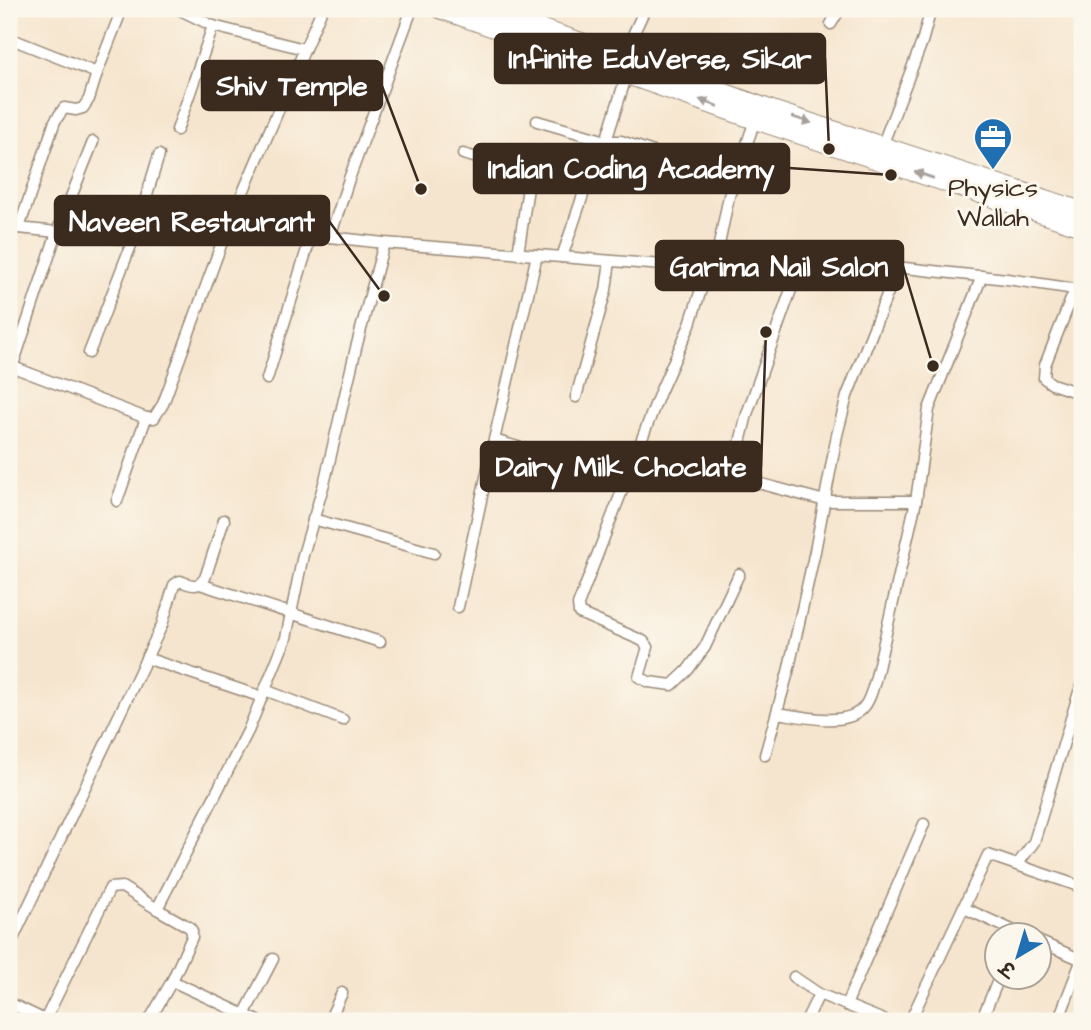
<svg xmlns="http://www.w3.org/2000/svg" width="1091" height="1030" viewBox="0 0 1091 1030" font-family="'Architects Daughter','Playpen Sans Deva',sans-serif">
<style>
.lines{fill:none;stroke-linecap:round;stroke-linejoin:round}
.street-casing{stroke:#988876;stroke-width:13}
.primary-casing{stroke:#988876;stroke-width:20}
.street{stroke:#fff;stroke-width:10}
.primary{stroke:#fff;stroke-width:18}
.oneway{fill:#a79f9a}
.labels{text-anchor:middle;stroke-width:6;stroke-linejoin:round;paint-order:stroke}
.poi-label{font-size:26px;fill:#3b2a1e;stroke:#fbf7ec}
.leader{fill:none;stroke:#3b2a1e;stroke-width:2.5}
.callout-dot{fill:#3b2a1e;stroke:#fbf7ec;stroke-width:2.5}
.callout{fill:#3b2a1e;stroke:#3b2a1e;stroke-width:2.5}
.callout-label{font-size:28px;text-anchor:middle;font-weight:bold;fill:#fff}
</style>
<rect width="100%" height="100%" fill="#fbf7ec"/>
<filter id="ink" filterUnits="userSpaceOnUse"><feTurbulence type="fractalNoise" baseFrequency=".0143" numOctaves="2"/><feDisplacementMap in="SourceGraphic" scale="14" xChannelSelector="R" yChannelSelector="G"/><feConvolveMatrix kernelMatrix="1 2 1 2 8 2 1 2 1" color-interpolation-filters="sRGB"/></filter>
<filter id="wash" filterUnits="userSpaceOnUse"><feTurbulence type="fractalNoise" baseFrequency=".00686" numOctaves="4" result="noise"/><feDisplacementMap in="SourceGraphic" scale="28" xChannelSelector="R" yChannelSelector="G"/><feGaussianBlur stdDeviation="1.57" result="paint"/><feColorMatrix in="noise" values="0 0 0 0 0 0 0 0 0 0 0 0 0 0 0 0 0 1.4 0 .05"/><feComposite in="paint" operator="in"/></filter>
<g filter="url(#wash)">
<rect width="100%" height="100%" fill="#f6e5ce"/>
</g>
<g filter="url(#ink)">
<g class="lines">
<defs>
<g id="street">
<polyline points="178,9 213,26"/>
<polyline points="831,24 840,9"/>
<polyline points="535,27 541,9"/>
<polyline points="9,38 97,73"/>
<polyline points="537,121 606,141 627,74 623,56 645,9"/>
<polyline points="177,130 213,26 304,49"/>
<polyline points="882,146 922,42 931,9"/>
<polyline points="463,154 585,189"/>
<polyline points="9,227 133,240 225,234 330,237 384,243 714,269 877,265 1007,279 1082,290"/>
<polyline points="19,228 55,121 64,108 76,110 83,108 89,99 97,73 122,9"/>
<polyline points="330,237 349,179 412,9"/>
<polyline points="518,254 530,174"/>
<polyline points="562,257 600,145 606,141 621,141 734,180"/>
<polyline points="799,267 747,414 732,476 825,501 916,501"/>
<polyline points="708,268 689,327 660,392 578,605 579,613 643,641 648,647 639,677 649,682 672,685 687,671 705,647 739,574"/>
<polyline points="714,269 729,196 755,120"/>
<polyline points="1075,289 1045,365 1044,378 1052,384 1082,394"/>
<polyline points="89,353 133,240 159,155"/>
<polyline points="13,367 146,418 154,418 163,404 225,234 322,9"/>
<polyline points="9,377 57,232 93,142"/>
<polyline points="267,379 311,236"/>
<polyline points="576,397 606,290 610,261"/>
<polyline points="494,440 537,255"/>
<polyline points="117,501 146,418"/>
<polyline points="313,519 434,553"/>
<polyline points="200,584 380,642"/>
<polyline points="458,607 494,440 626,479"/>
<polyline points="146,658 262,697"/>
<polyline points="265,690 343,720"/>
<path d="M777 713C800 716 846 728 863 708 870 701 873 687 876 677L916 501 929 409 982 276"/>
<polyline points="765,755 788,672 815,551 837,435 847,396 898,267"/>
<polyline points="1017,865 1076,885 1082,885"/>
<polyline points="964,908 1025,936"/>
<polyline points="157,909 189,927 192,931 192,937 172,981"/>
<polyline points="1038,941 1082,960"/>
<path d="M9 947 162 625 174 585 180 581C192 585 196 589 205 578L224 520"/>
<polyline points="794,977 819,994 886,1021"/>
<polyline points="9,1003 45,1020 110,888 122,887 157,909 248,731 286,638 303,555 325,480 356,348 384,243"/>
<polyline points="846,1005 924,824"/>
<polyline points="244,1015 273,959"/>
<polyline points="149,1021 172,981 258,1021"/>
<polyline points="329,1021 342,993"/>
<polyline points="806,1021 819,994"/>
<polyline points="910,1021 988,855 1017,865 1034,842 1082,682"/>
<polyline points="981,1021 999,978"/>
<polyline points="1058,1021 1082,959"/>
</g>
<g id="primary">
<polyline points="440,9 755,120 1082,227"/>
<polyline points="483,9 623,56 772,110 1082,211"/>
</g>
</defs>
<use href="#street" class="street-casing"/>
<use href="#primary" class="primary-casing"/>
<use href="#street" class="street"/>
<use href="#primary" class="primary"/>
</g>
<defs><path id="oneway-solid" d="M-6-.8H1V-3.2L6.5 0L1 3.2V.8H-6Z" transform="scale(1.75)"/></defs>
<g class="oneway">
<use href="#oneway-solid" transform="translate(709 103) rotate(-160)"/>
<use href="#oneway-solid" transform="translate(802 120) rotate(18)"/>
<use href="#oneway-solid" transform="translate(924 175) rotate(-161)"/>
</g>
</g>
<defs>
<symbol id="office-pin" viewBox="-11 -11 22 30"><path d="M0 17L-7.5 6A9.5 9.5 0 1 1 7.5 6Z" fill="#1f6fb2" stroke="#fbf7ec"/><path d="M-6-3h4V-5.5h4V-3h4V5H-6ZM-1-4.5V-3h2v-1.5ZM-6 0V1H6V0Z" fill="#fff"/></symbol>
</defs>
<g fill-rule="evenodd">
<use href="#office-pin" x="971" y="115" width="44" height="60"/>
</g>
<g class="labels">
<g class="poi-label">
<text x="993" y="196">Physics<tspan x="993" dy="30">Wallah</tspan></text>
</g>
</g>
<path class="leader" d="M829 149L825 58M421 189L382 86M891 175L789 168M384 296L329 221M933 366L903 266M766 332L761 467"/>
<g class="callout-dot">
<circle cx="829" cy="149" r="7"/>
<circle cx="421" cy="189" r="7"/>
<circle cx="891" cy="175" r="7"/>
<circle cx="384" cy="296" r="7"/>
<circle cx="933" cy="366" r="7"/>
<circle cx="766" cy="332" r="7"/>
</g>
<g class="callout">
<rect x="495" y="34" width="330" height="49" rx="7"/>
<rect x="202" y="61" width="180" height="49" rx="7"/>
<rect x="474" y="144" width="315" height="49" rx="7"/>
<rect x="55" y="196" width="274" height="49" rx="7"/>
<rect x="656" y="241" width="247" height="49" rx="7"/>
<rect x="481" y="442" width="280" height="49" rx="7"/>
</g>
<g class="callout-label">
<text x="660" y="68">Infinite EduVerse, Sikar</text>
<text x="292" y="95">Shiv Temple</text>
<text x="631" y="178">Indian Coding Academy</text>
<text x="192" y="231">Naveen Restaurant</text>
<text x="779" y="276">Garima Nail Salon</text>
<text x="621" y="476">Dairy Milk Choclate</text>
</g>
<rect width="1091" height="1030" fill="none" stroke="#fbf7ec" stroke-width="35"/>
<g transform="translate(1018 956) rotate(218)"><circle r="33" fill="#fbf7ec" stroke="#aea59a" stroke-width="2"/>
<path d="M0-5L12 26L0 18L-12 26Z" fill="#1f6fb2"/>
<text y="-10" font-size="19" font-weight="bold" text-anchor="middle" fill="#3b2a1e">उ</text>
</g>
</svg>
